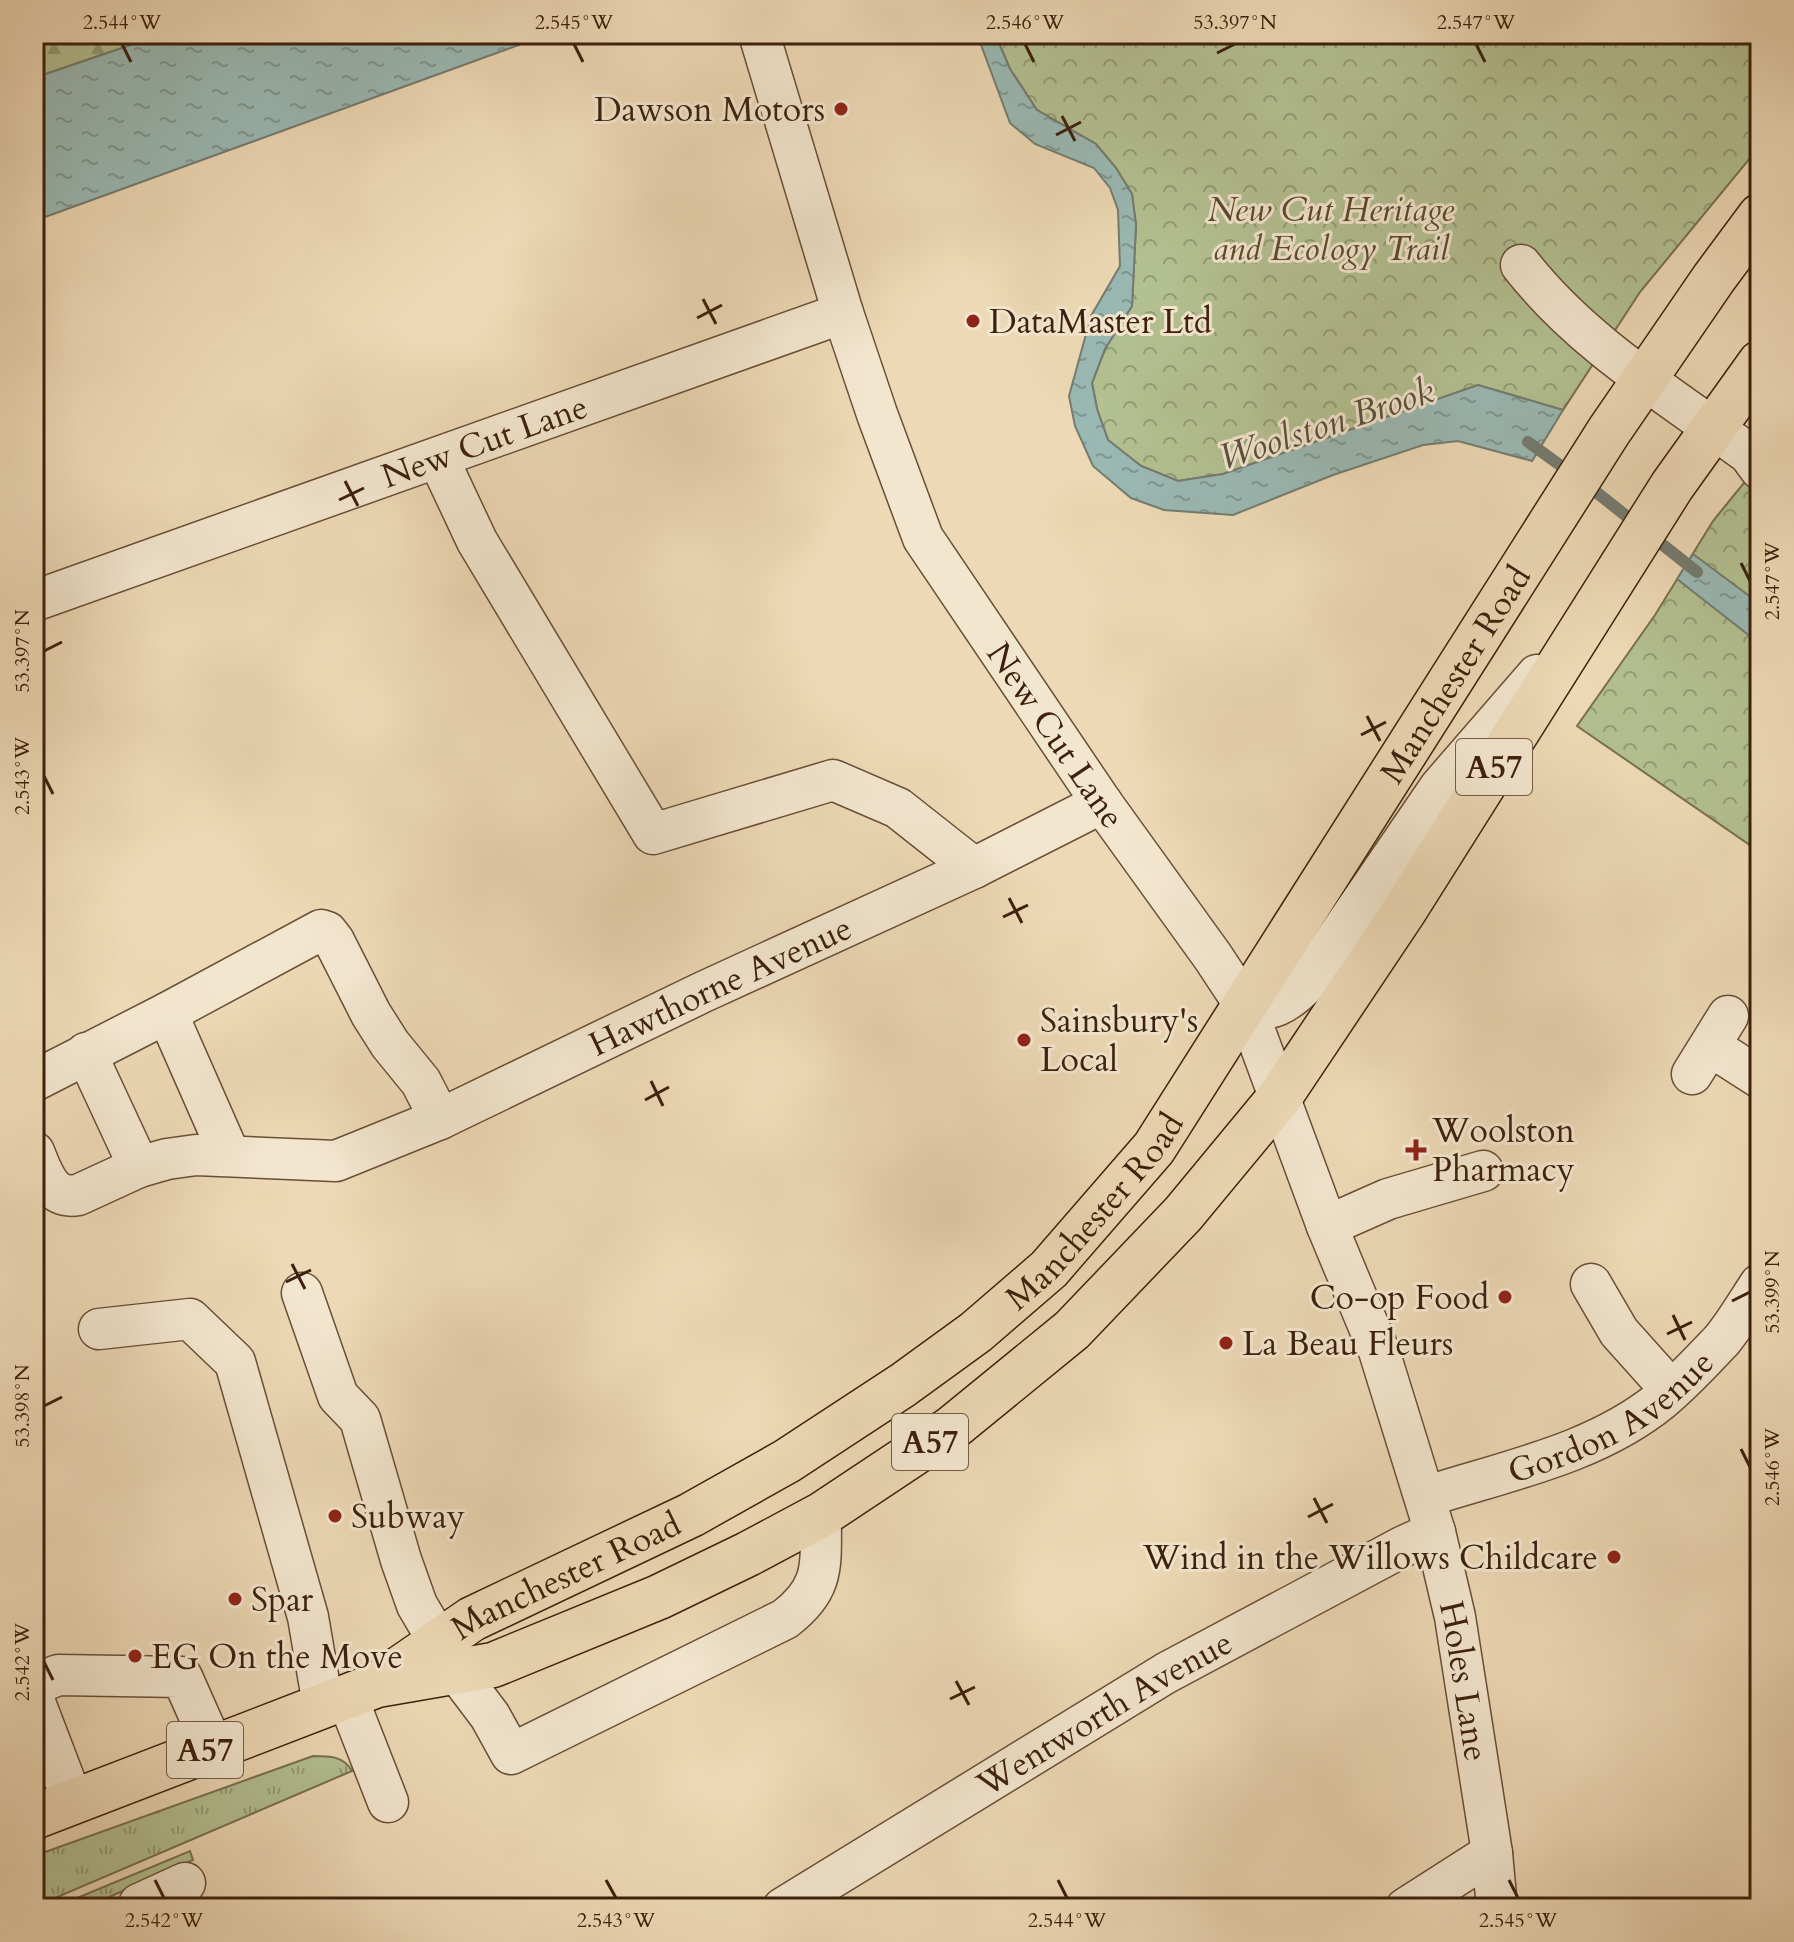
<svg xmlns="http://www.w3.org/2000/svg" width="1794" height="1942" viewBox="0 0 1794 1942" font-family="Cardo,serif">
<style>
.grass{fill:url(#grass-tufts);stroke:#78704f;stroke-width:2}
.forest{fill:url(#forest-firs);stroke:#78704f;stroke-width:2}
.park{fill:url(#park-crowns);stroke:#78704f;stroke-width:2}
.water{fill:url(#water-ripples);stroke:#757c71;stroke-width:2}
.lines{fill:none;stroke-linecap:round;stroke-linejoin:round}
.stream{stroke:#757c71;stroke-width:12}
.minor-casing{stroke:#694e37;stroke-width:43}
.major-casing{stroke:#3d200d;stroke-width:47}
.minor{stroke:#f3e6cf;stroke-width:40}
.major{stroke:#edd9b5;stroke-width:44}
.ticks{fill:none;stroke:#3d200d;stroke-width:3}
.poi-dot{fill:#8f2418;stroke:#f3e6cf;stroke-width:3}
.labels{text-anchor:middle;stroke-width:6;stroke-linejoin:round;paint-order:stroke}
.shield{fill:#f3e6cf;stroke:#745b47;stroke-width:2}
.shield-label{font-size:32px;font-weight:bold;fill:#3d200d}
.poi-label{font-size:34px;fill:#3d200d;stroke:#f3e6cf;text-anchor:start}
.park-label{font-size:34px;font-style:italic;fill:#5a482e;stroke:#f3e6cf}
.street-label{font-size:34px;fill:#3d200d;stroke:#f3e6cf}
.water-label{font-size:36px;font-style:italic;fill:#594e3f;stroke:#f3e6cf}
.neatline{fill:none;stroke:#3d200d;stroke-width:3}
.ticks-label{font-size:20px;text-anchor:middle;fill:#3d200d}
</style>
<defs>
<pattern id="grass-tufts" width="24" height="20" patternUnits="userSpaceOnUse" patternTransform="scale(2)"><rect width="24" height="20" fill="#b3c091"/><path d="M3 7l-1-3M5 7V3M7 7l1-3M15 17l-1-3M17 17v-4M19 17l1-3" fill="none" stroke="#939c75"/></pattern>
<pattern id="forest-firs" width="22" height="20" patternUnits="userSpaceOnUse" patternTransform="scale(2)"><rect width="22" height="20" fill="#b3c091"/><path d="M5 1l3.5 6h-7zM16 11l3.5 6h-7z" fill="#939c75"/></pattern>
<pattern id="park-crowns" width="20" height="18" patternUnits="userSpaceOnUse" patternTransform="scale(2)"><rect width="20" height="18" fill="#b3c091"/><path d="M2 6a3 3 0 1 1 6 0M12 15a3 3 0 1 1 6 0" fill="none" stroke="#939c75"/></pattern>
<pattern id="water-ripples" width="26" height="14" patternUnits="userSpaceOnUse" patternTransform="scale(2)"><rect width="26" height="14" fill="#9ab9b4"/><path d="M2 4q2-2 4 0t4 0M15 11q2-2 4 0t4 0" fill="none" stroke="#7f9691"/></pattern>
</defs>
<rect width="100%" height="100%" fill="#edd9b5"/>
<filter id="stains"><feTurbulence type="fractalNoise" baseFrequency=".0025" numOctaves="4"/><feColorMatrix values="0 0 0 0 .2 0 0 0 0 .09 0 0 0 0 .02 0 0 0 .5 -.17"/></filter>
<radialGradient id="worn" r=".72"><stop offset=".6" stop-color="#630" stop-opacity="0"/><stop offset="1" stop-color="#630" stop-opacity=".3"/></radialGradient>
<g class="grass">
<path d="M313 1756C329 1756 344 1756 352 1771L34 1907V1856Z"/>
<polygon points="190,1851 193,1860 91,1905 91,1908 53,1908"/>
</g>
<polygon class="forest" points="34,34 163,34 34,78"/>
<g class="park">
<polygon points="995,34 1760,34 1760,146 1640,292 1563,410 1478,385 1223,474 1178,481 1141,466 1108,440 1097,409 1092,383 1105,349 1132,306 1136,225 1132,194 1116,168 1096,144 1037,110 1010,69"/>
<polygon points="1760,463 1760,852 1577,726 1655,615 1713,521"/>
</g>
<g class="water">
<polygon points="163,34 549,34 34,221 34,78"/>
<polygon points="977,34 995,34 1010,69 1037,110 1096,144 1116,168 1132,194 1136,225 1132,306 1105,349 1092,383 1097,409 1108,440 1141,466 1178,481 1223,474 1478,385 1563,410 1532,461 1458,441 1423,445 1333,475 1233,515 1164,510 1131,498 1093,466 1075,426 1069,396 1091,316 1120,266 1118,210 1110,188 1094,168 1035,144 1010,123"/>
<polygon points="1693,554 1760,604 1760,644 1677,579"/>
</g>
<g class="lines">
<g class="stream">
<polyline points="1528,442 1571,473"/>
<polyline points="1586,484 1697,572"/>
</g>
<defs>
<g id="minor">
<path id="s1" d="M759 34 843 313 877 414 923 538 1102 803 1213 957 1246 1007 1327 1226 1379 1351 1435 1532 1455 1617 1492 1853 1497 1908"/>
<path d="M1521 265C1583 344 1669 395 1749 454L1760 469"/>
<polyline points="438,458 477,541 653,834 833,780 898,808 974,868"/>
<path id="s2" d="M34 601 843 313"/>
<path d="M1246 1007C1270 1014 1286 1003 1304 986L1440 787 1537 675"/>
<polyline points="167,1013 230,1156"/>
<polyline points="1710,1046 1760,1078"/>
<polyline points="86,1053 139,1167"/>
<polyline points="1692,1074 1728,1016"/>
<polyline points="34,1081 167,1013 321,930 327,932 334,941 371,1014 390,1044 421,1082 440,1119"/>
<path id="s3" d="M34 1152C43 1173 50 1200 78 1195L139 1167 167 1159 196 1155 336 1161 440 1119 703 992 974 868 1102 803"/>
<polyline points="1327,1226 1388,1199 1483,1171"/>
<polyline points="1591,1284 1619,1332 1671,1390"/>
<path d="M302 1293 338 1396 360 1419 401 1560 417 1605 456 1671 490 1716 511 1754 785 1619C827 1587 820 1563 821 1515"/>
<polyline points="99,1329 190,1319 235,1362 308,1617 323,1705"/>
<path id="s4" d="M1425 1497C1505 1471 1595 1454 1661 1400 1683 1382 1703 1360 1722 1340 1736 1323 1748 1302 1760 1284"/>
<polyline points="34,1685 58,1675 182,1677 213,1747"/>
<polyline points="347,1697 388,1802"/>
<polyline points="34,1700 73,1802"/>
<polyline points="141,1908 139,1904 185,1883"/>
<path id="s5" d="M783 1908 1166 1673 1404 1546 1435 1532"/>
<polyline points="1406,1908 1492,1853"/>
</g>
<g id="major">
<path id="s6" d="M389 1676 472 1619 691 1515 787 1461 903 1385 976 1332 1049 1269 1154 1148 1609 431 1714 278 1760 216"/>
<polyline points="34,1817 377,1685 493,1665 659,1597 748,1554 821,1515 952,1428 1072,1330 1183,1214 1279,1098 1404,911 1672,486 1760,363"/>
</g>
</defs>
<use href="#minor" class="minor-casing"/>
<use href="#major" class="major-casing"/>
<use href="#minor" class="minor"/>
<use href="#major" class="major"/>
</g>
<path class="ticks" d="M122 44 131 62M574 44 583 62M1025 44 1034 62M1476 44 1485 62M1217 53 1235 44M1062 116 1075 141M1056 135 1081 122M703 299 716 324M697 318 722 305M345 481 358 506M339 500 364 488M1741 563 1750 581M44 651 62 642M1367 716 1380 741M1361 735 1386 722M44 776 53 794M1009 898 1022 923M1003 917 1028 905M651 1081 663 1106M645 1100 669 1087M292 1264 305 1289M286 1282 311 1270M1732 1301 1750 1292M1673 1315 1685 1340M1667 1334 1692 1322M44 1406 62 1397M1741 1449 1750 1467M1314 1498 1327 1523M1308 1517 1333 1504M44 1662 53 1680M956 1681 969 1705M950 1699 975 1687M155 1880 164 1898M606 1880 616 1898M1058 1880 1067 1898M1509 1880 1518 1898"/>
<g class="poi-dot">
<circle cx="841" cy="109" r="8"/>
<circle cx="973" cy="321" r="8"/>
<circle cx="1024" cy="1040" r="8"/>
<path d="M1412 1138h8v8h8v8h-8v8h-8v-8h-8v-8h8z"/>
<circle cx="1505" cy="1297" r="8"/>
<circle cx="1226" cy="1343" r="8"/>
<circle cx="335" cy="1516" r="8"/>
<circle cx="1614" cy="1557" r="8"/>
<circle cx="235" cy="1599" r="8"/>
<circle cx="135" cy="1656" r="8"/>
</g>
<g class="labels">
<g class="shield">
<rect x="1456" y="739" width="76" height="56" rx="6"/>
<rect x="892" y="1414" width="76" height="56" rx="6"/>
<rect x="167" y="1722" width="76" height="56" rx="6"/>
</g>
<g class="shield-label">
<text x="1494" y="778">A57</text>
<text x="930" y="1453">A57</text>
<text x="205" y="1761">A57</text>
</g>
<g class="poi-label">
<text x="825" y="121" text-anchor="end">Dawson Motors</text>
<text x="989" y="333">DataMaster Ltd</text>
<text x="1040" y="1032">Sainsbury's<tspan x="1040" dy="39">Local</tspan></text>
<text x="1432" y="1142">Woolston<tspan x="1432" dy="39">Pharmacy</tspan></text>
<text x="1489" y="1309" text-anchor="end">Co-op Food</text>
<text x="1242" y="1355">La Beau Fleurs</text>
<text x="351" y="1528">Subway</text>
<text x="1598" y="1569" text-anchor="end">Wind in the Willows Childcare</text>
<text x="251" y="1611">Spar</text>
<text x="151" y="1668">EG On the Move</text>
</g>
<g class="park-label">
<text x="1331" y="221">New Cut Heritage<tspan x="1331" dy="39">and Ecology Trail</tspan></text>
</g>
<g class="street-label">
<text dy="12" stroke="none"><textPath href="#s2" startOffset="478">New Cut Lane</textPath></text>
<text dy="12" stroke="none"><textPath href="#s6" startOffset="1500">Manchester Road</textPath></text>
<text dy="12" stroke="none"><textPath href="#s1" startOffset="768">New Cut Lane</textPath></text>
<text dy="12" stroke="none"><textPath href="#s3" startOffset="756">Hawthorne Avenue</textPath></text>
<text dy="12" stroke="none"><textPath href="#s6" startOffset="852">Manchester Road</textPath></text>
<text dy="12" stroke="none"><textPath href="#s4" startOffset="204">Gordon Avenue</textPath></text>
<text dy="12" stroke="none"><textPath href="#s6" startOffset="204">Manchester Road</textPath></text>
<text dy="12" stroke="none"><textPath href="#s1" startOffset="1810">Holes Lane</textPath></text>
<text dy="12" stroke="none"><textPath href="#s5" startOffset="376">Wentworth Avenue</textPath></text>
</g>
<g class="water-label">
<text transform="translate(1326 423) rotate(-18)" y="13">Woolston Brook</text>
</g>
</g>
<rect width="1794" height="1942" fill="none" stroke="#edd9b5" stroke-width="88"/>
<rect x="44" y="44" width="1706" height="1854" class="neatline"/>
<g class="ticks-label">
<text x="122" y="29">2.544°W</text>
<text x="574" y="29">2.545°W</text>
<text x="1025" y="29">2.546°W</text>
<text x="1235" y="29">53.397°N</text>
<text x="1476" y="29">2.547°W</text>
<text transform="translate(1772 581) rotate(-90)" y="7">2.547°W</text>
<text transform="translate(22 651) rotate(-90)" y="7">53.397°N</text>
<text transform="translate(22 776) rotate(-90)" y="7">2.543°W</text>
<text transform="translate(1772 1292) rotate(-90)" y="7">53.399°N</text>
<text transform="translate(22 1406) rotate(-90)" y="7">53.398°N</text>
<text transform="translate(1772 1467) rotate(-90)" y="7">2.546°W</text>
<text transform="translate(22 1662) rotate(-90)" y="7">2.542°W</text>
<text x="164" y="1927">2.542°W</text>
<text x="616" y="1927">2.543°W</text>
<text x="1067" y="1927">2.544°W</text>
<text x="1518" y="1927">2.545°W</text>
</g>
<rect width="100%" height="100%" filter="url(#stains)"/>
<rect width="100%" height="100%" fill="url(#worn)"/>
</svg>
